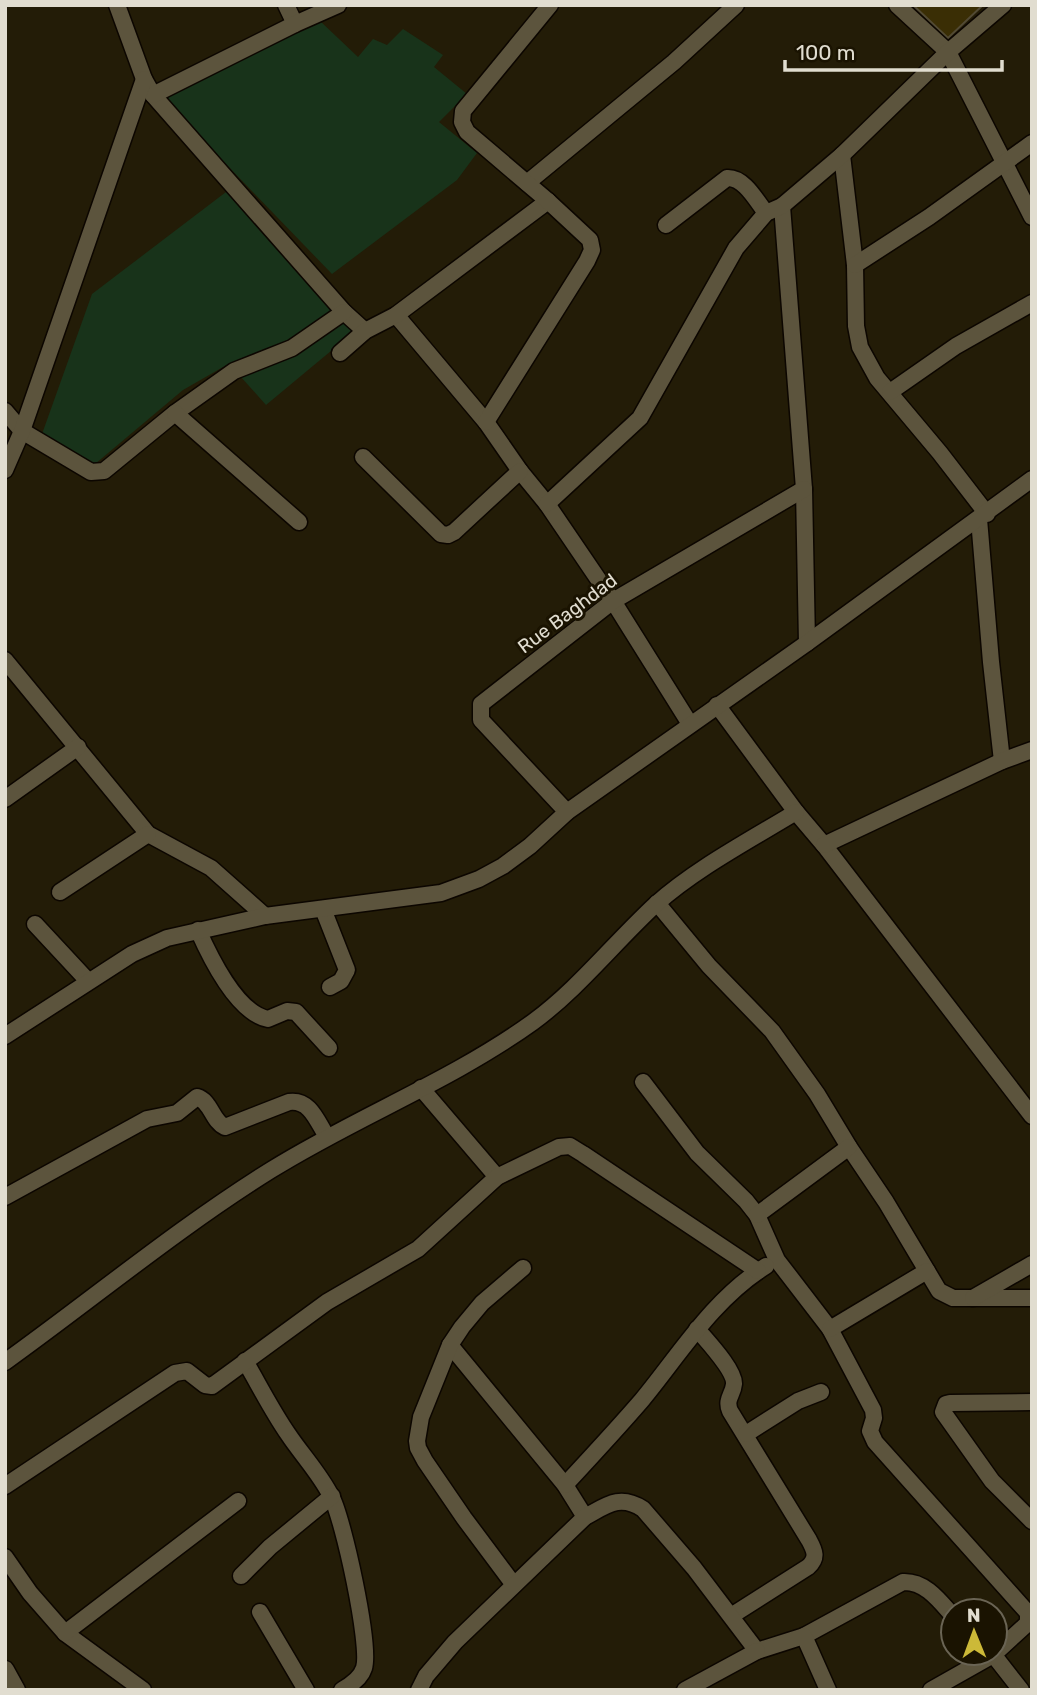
<svg xmlns="http://www.w3.org/2000/svg" width="1037" height="1695" viewBox="0 0 1037 1695" font-family="Rubik,sans-serif">
<style>
.green{fill:#18331a}
.building{fill:#3a2e05;stroke:#524a34;stroke-width:2}
.lines{fill:none;stroke-linecap:round;stroke-linejoin:round}
.minor-casing{stroke:#0c0600;stroke-width:19}
.tertiary-casing{stroke:#0c0600;stroke-width:21}
.minor{stroke:#5c543d;stroke-width:16}
.tertiary{stroke:#5c543d;stroke-width:18}
.labels{text-anchor:middle;stroke-width:6;stroke-linejoin:round;paint-order:stroke}
.street-label{font-size:19px;fill:#e1ddd0;stroke:#1a1301}
</style>
<rect width="100%" height="100%" fill="#231c07"/>
<g class="green">
<polygon points="319,20 358,57 373,39 387,45 403,29 443,55 434,67 467,94 439,122 477,153 457,180 332,274 162,98"/>
<polygon points="226,192 333,312 279,351 230,363 183,390 95,464 42,434 92,294"/>
<polygon points="343,322 355,331 266,405 240,376"/>
</g>
<polygon class="building" points="913,5 983,5 948,38"/>
<g class="lines">
<defs>
<g id="minor">
<polyline points="117,5 144,79 153,95 344,312 365,331"/>
<polyline points="286,5 295,24"/>
<polyline points="897,5 948,52 1032,217"/>
<polyline points="153,95 295,24 338,5"/>
<polyline points="842,155 855,265 856,326 860,347 877,378 940,453 987,514"/>
<polyline points="527,183 674,62 736,5"/>
<polyline points="782,206 804,489 807,643"/>
<path d="M666 225 727 178C744 177 756 200 766 213"/>
<polyline points="855,265 929,217 1032,143"/>
<polyline points="396,315 486,422 520,471 547,504 613,601 690,724"/>
<polyline points="340,353 365,331 396,315 548,201"/>
<polyline points="890,392 956,346 1032,303"/>
<polyline points="5,411 22,431 91,472 104,471 175,413 234,371 292,348 344,312"/>
<polyline points="175,413 299,522"/>
<polyline points="486,422 587,261 592,250 590,240 548,201 467,132 462,122 463,111 550,5"/>
<polyline points="363,457 441,534 448,535 454,532 520,471"/>
<polyline points="5,470 22,431 144,79"/>
<polyline points="547,504 640,418 736,248 766,213 782,206 842,155 948,52 1003,5"/>
<polyline points="979,519 991,662 1002,761"/>
<polyline points="5,660 148,834 211,868 265,916"/>
<polyline points="717,705 796,812 824,845 1032,1116"/>
<polyline points="5,799 78,747"/>
<polyline points="567,812 481,720 481,704 613,601 804,489"/>
<polyline points="824,845 1002,761 1032,750"/>
<polyline points="60,892 148,834"/>
<polyline points="657,903 709,966 772,1031 817,1094 849,1147 886,1202 939,1291 953,1298 1032,1298"/>
<polyline points="323,909 347,970 341,981 330,987"/>
<polyline points="35,924 88,981"/>
<path d="M198 930C210 957 237 1013 268 1019L287 1011 296 1012 329 1048"/>
<polyline points="5,1036 132,954 167,938 265,916 441,893 479,879 503,866 530,846 567,812 807,643 1032,479"/>
<polyline points="643,1082 697,1153 746,1201 757,1215 777,1260 830,1329 873,1410 874,1418 870,1431 875,1442 1028,1613 1028,1623 993,1655 931,1690"/>
<polyline points="421,1088 497,1177"/>
<path d="M5 1197 147 1119 177 1113 197 1097C211 1101 212 1121 225 1127L289 1102C310 1099 317 1121 327 1137"/>
<polyline points="757,1215 849,1147"/>
<polyline points="973,1298 1032,1264"/>
<path d="M697 1329C706 1340 735 1370 734 1384 733 1395 725 1399 730 1411L809 1540C815 1551 818 1558 808 1567L731 1616"/>
<polyline points="830,1329 927,1271"/>
<polyline points="450,1345 565,1485 585,1517"/>
<path d="M245 1361C259 1385 272 1411 288 1434 302 1455 320 1474 331 1496 343 1517 371 1646 364 1668 361 1678 351 1685 342 1690"/>
<path d="M5 1362C94 1298 178 1228 271 1170 356 1117 451 1081 533 1022 578 989 614 943 655 905 695 869 750 840 796 812"/>
<polyline points="1032,1402 950,1403 946,1404 943,1412 992,1481 1032,1521"/>
<polyline points="746,1434 798,1401 821,1392"/>
<path d="M565 1485C591 1457 617 1429 642 1400 680 1354 713 1299 766 1266"/>
<polyline points="5,1486 175,1373 187,1371 205,1385 212,1386 327,1302 418,1249 497,1177 559,1147 570,1146 583,1154 758,1271"/>
<polyline points="5,1557 30,1593 65,1633 143,1690"/>
<polyline points="241,1576 270,1547 332,1496"/>
<polyline points="514,1585 464,1518 425,1461 418,1448 417,1441 421,1417 450,1345 462,1327 482,1303 523,1268"/>
<polyline points="260,1612 306,1690"/>
<polyline points="65,1633 238,1501"/>
<path d="M804 1636 903 1582C925 1581 939 1600 953 1616"/>
<polyline points="992,1653 1021,1690"/>
<path d="M419 1690 426 1676 455 1642 585 1517C607 1505 620 1494 643 1509L694 1568 757 1651 804 1636 828 1690"/>
<polyline points="685,1690 757,1651"/>
</g>
<polyline id="tertiary" points="5,1670 16,1690"/>
</defs>
<use href="#minor" class="minor-casing"/>
<use href="#tertiary" class="tertiary-casing"/>
<use href="#minor" class="minor"/>
<use href="#tertiary" class="tertiary"/>
</g>
<g class="labels">
<g class="street-label">
<text transform="translate(567 613) rotate(-37)" y="7">Rue Baghdad</text>
</g>
</g>
<rect width="1037" height="1695" fill="none" stroke="#e1ddd0" stroke-width="14"/>
<g transform="translate(974 1632) rotate(359)"><circle r="33" fill="#1a1301" stroke="#6a6454" stroke-width="2"/>
<path d="M0-5L12 26L0 18L-12 26Z" fill="#ccb938"/>
<text y="-10" font-size="19" font-weight="bold" text-anchor="middle" fill="#e1ddd0">N</text>
</g>
<path d="M785 60v10h217v-10" fill="none" stroke="#e1ddd0" stroke-width="3.5"/>
<text x="796" y="60" font-size="21" fill="#e1ddd0" stroke="#1a1301" stroke-width="5" paint-order="stroke">100 m</text>
</svg>
